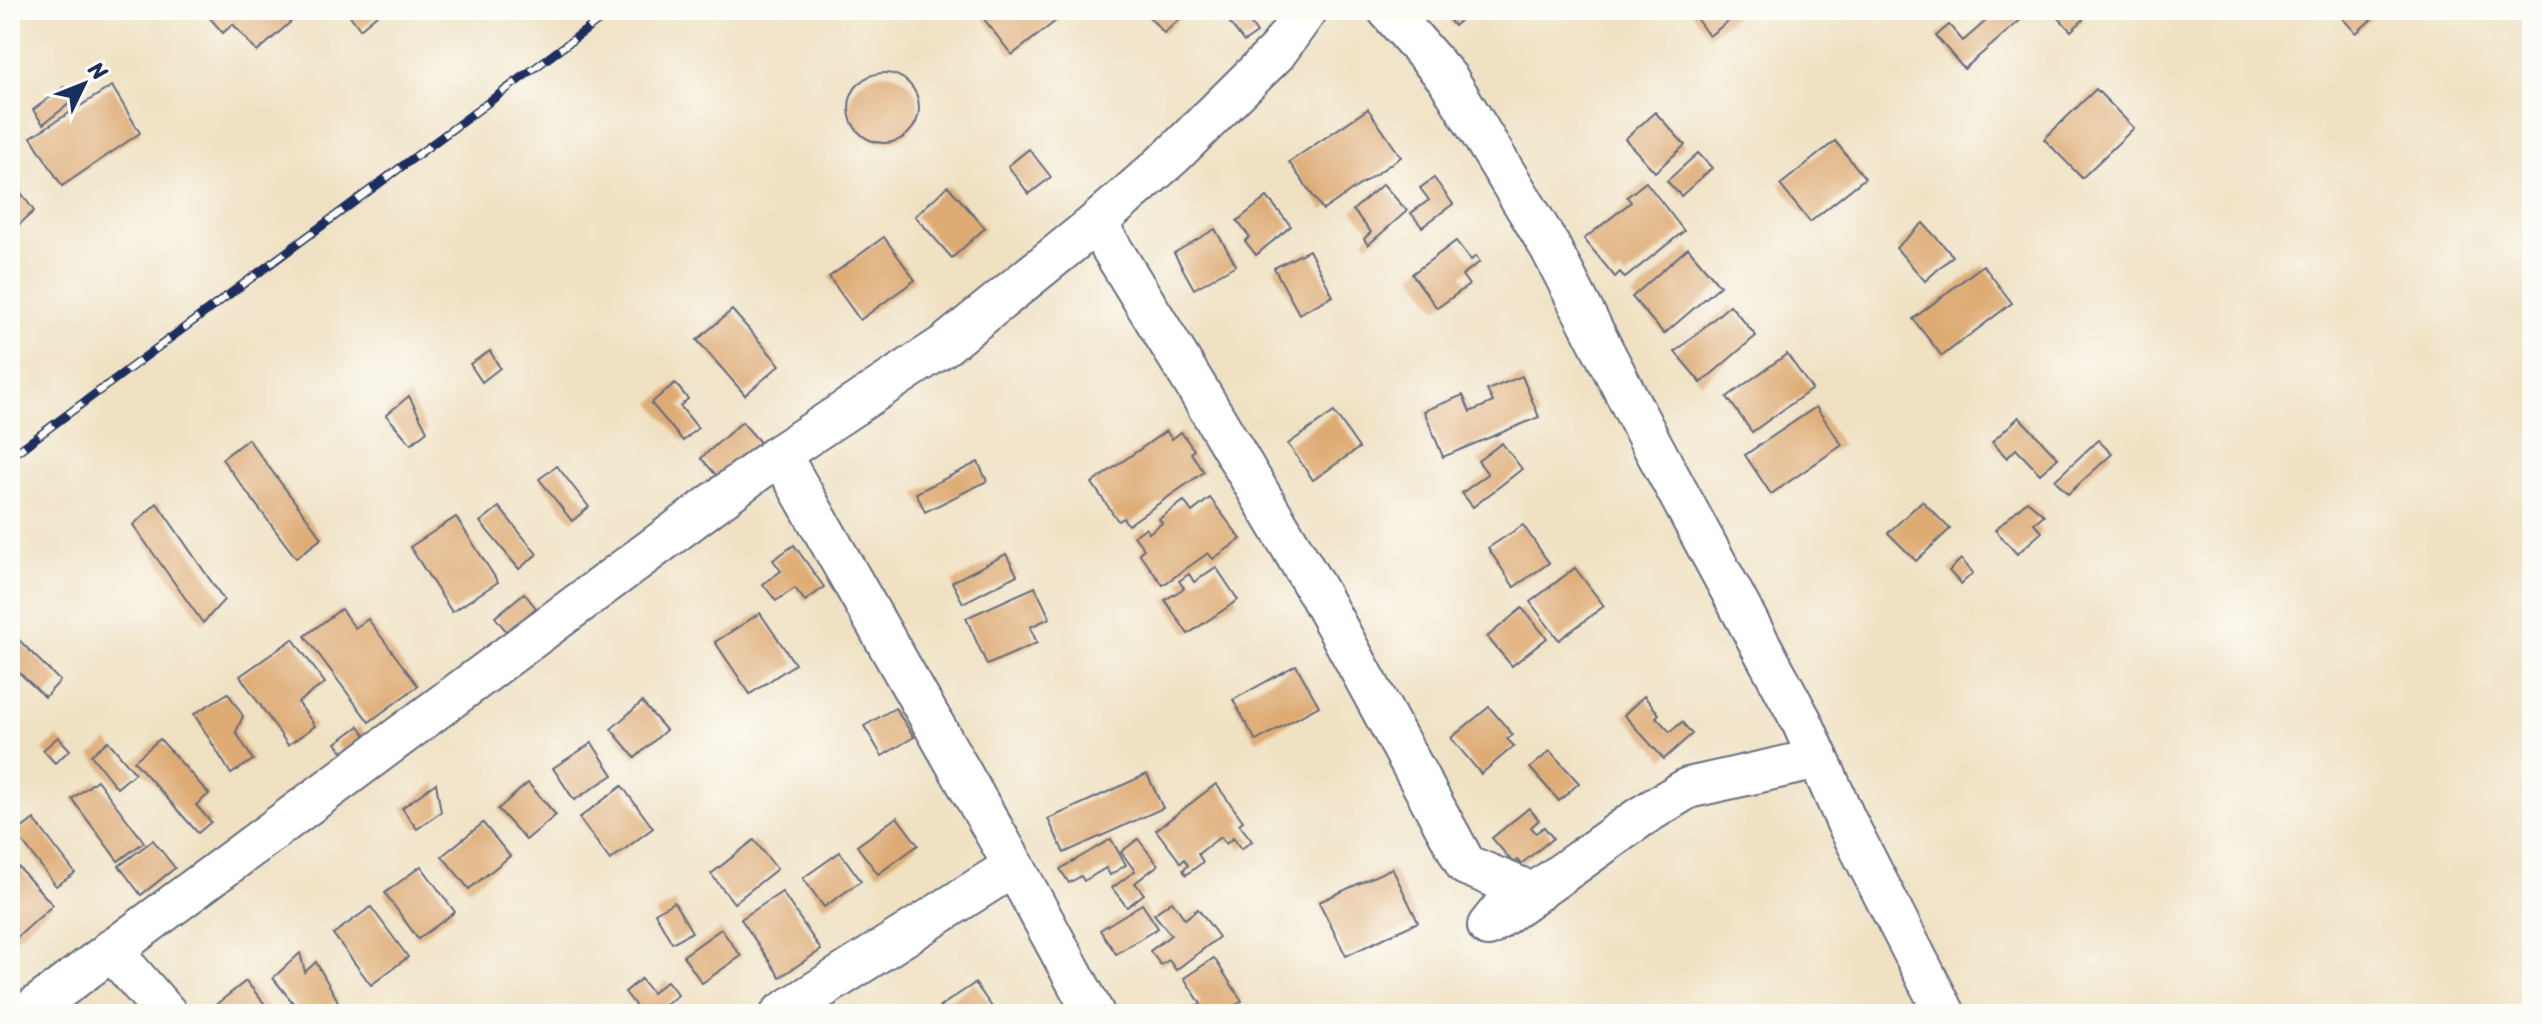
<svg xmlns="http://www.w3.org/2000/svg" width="2542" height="1024" viewBox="0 0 2542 1024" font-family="Sriracha,sans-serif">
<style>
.building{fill:#deab74}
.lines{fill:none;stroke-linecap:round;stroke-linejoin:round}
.street-casing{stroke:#656d81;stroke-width:44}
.street{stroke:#fff;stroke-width:40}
.rail-casing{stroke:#1b2f5e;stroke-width:9}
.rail{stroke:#fdfcf7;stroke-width:6;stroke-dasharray:18;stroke-linecap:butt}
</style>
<rect width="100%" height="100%" fill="#fdfcf7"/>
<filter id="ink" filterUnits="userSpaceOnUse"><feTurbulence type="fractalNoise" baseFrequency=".0125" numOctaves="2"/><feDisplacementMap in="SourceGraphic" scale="16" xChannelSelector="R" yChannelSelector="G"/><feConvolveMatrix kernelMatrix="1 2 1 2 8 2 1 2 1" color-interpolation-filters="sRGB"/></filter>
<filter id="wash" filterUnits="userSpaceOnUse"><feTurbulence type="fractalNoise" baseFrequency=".006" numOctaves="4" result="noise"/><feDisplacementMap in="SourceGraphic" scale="32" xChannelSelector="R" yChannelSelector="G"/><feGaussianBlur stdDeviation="1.8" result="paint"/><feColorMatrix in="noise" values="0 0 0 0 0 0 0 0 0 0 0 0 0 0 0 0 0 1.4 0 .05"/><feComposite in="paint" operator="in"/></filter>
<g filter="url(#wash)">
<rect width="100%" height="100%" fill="#efe1c2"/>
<g id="blocks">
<g class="building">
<polygon points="203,10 304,10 257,52 233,24 223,33"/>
<polygon points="346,10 383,10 360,29"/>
<polygon points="977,10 1049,10 1057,20 1012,55"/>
<polygon points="1143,10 1177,10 1183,16 1164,33"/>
<polygon points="1220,10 1241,10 1257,33 1244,42"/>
<polygon points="1441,10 1472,10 1454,26"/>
<polygon points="1690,10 1743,10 1709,36"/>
<polygon points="1978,10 2032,10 1964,69 1936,36 1949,25 1963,41 1987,20"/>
<polygon points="2059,10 2074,10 2083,20 2071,31 2055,14"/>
<polygon points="2348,10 2382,10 2356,33 2341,17"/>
<circle cx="884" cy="108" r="35"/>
<polygon points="112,86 140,133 62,186 31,137"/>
<polygon points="64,87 74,100 43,124 33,110"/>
<polygon points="2096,89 2134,128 2082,178 2044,139"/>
<polygon points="1368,109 1401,157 1323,210 1289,162"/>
<polygon points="1655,112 1685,145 1655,172 1625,139"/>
<polygon points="1835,141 1865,178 1810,222 1780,185"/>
<polygon points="1029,149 1051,177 1029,194 1008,166"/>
<polygon points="1698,153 1712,168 1681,196 1667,181"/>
<polygon points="10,177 34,211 10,233"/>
<polygon points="1434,178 1453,204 1422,227 1411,213 1429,200 1420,188"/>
<polygon points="1646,182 1684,231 1625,278 1620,272 1615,277 1584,239 1631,202 1627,197"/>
<polygon points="1383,184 1407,211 1368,245 1364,239 1371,232 1353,210"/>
<polygon points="948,186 985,228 952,258 915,216"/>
<polygon points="1267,197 1291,226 1256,255 1245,241 1250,237 1237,221"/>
<polygon points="1923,223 1953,256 1925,281 1896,248"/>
<polygon points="1215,229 1236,265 1194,289 1174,253"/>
<polygon points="884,237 915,280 860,320 829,277"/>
<polygon points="1456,241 1471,260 1476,256 1480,262 1462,275 1469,285 1437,308 1412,274"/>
<polygon points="1688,248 1720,286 1664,334 1632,297"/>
<polygon points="1309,250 1333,296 1299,314 1274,268"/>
<polygon points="1983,265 2012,303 1942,356 1913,319"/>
<polygon points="1730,305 1756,336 1701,383 1675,352"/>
<polygon points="732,310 780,365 745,395 697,340"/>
<polygon points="490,351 500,368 482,382 470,364"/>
<polygon points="1787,354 1812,389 1752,432 1727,397"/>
<polygon points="1522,376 1539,417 1443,457 1424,411 1463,395 1470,412 1493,402 1487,390"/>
<polygon points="675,383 688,399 680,406 698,428 683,441 651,403"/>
<polygon points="409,396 427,431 411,444 386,415"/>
<polygon points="1816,407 1842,445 1771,494 1745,455"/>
<polygon points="1334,412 1359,448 1313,480 1288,444"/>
<polygon points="2019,417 2058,458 2040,474 2016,449 2007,458 1992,442"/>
<polygon points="742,422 765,448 724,484 701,458"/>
<polygon points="1166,431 1172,439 1181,432 1194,450 1191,453 1204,472 1128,525 1123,518 1118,521 1092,483"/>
<polygon points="248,439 322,538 296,558 222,459"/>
<polygon points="2098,440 2112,454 2068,494 2055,480"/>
<polygon points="1502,443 1522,469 1473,507 1462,493 1488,474 1478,461"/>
<polygon points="978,462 987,481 925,512 916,493"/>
<polygon points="557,466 589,507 572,521 539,479"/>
<polygon points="1210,498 1241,539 1213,559 1208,553 1163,585 1139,553 1144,549 1134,536 1146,528 1149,533 1162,523 1159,519 1184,501 1192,512"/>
<polygon points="1922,501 1950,529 1916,561 1888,533"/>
<polygon points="2027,501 2044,515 2034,523 2042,532 2017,554 1995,530"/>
<polygon points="157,503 224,600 203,623 133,525"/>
<polygon points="499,507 537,554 519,569 480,522"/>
<polygon points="456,517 498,582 452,612 410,547"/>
<polygon points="1523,525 1549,563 1514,587 1488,548"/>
<polygon points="794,545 824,587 805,601 795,588 776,601 763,584 781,571 773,560"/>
<polygon points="1006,554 1017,575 963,603 952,582"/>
<polygon points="1961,559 1973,573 1961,584 1949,571"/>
<polygon points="1216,567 1238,600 1188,634 1165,600 1184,588 1179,581 1189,574 1194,582"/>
<polygon points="1575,568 1604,606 1559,640 1530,602"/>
<polygon points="1035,587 1050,618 1030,627 1037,643 987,665 966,618"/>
<polygon points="524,593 536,608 507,632 495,617"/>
<polygon points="1522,608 1547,638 1512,666 1487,637"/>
<polygon points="341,609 355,628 368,619 418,686 369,722 305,636"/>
<polygon points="760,613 795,664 750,694 715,642"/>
<polygon points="18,639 60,681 45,697 10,664 10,648"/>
<polygon points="293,639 325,683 298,702 315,726 288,745 240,676"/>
<polygon points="1296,665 1319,706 1256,741 1233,700"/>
<polygon points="228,693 243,716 236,732 253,760 231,774 194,714"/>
<polygon points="1644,696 1659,714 1656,717 1670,732 1682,722 1692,734 1664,759 1624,715"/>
<polygon points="642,702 666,730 635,758 611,729"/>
<polygon points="1489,707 1513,735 1507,739 1514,746 1481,774 1451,738"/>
<polygon points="895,708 914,737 882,756 864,726"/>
<polygon points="359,726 375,748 352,765 336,743"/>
<polygon points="58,737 70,750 55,763 43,750"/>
<polygon points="160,739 209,794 196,805 211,822 198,833 134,761"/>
<polygon points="108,741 135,773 117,788 91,755"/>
<polygon points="592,743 613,775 574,800 553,768"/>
<polygon points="1550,751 1579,783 1559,801 1530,768"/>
<polygon points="1147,774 1163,808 1064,853 1048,819"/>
<polygon points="97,780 144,842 118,861 72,799"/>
<polygon points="436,783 441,812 417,829 402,808"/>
<polygon points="528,783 556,815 526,840 498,809"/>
<polygon points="1216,784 1243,821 1239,824 1252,841 1241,849 1233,838 1226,844 1220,837 1198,854 1203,862 1186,875 1183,870 1188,865 1184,859 1181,863 1156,830"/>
<polygon points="622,786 653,828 610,860 579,818"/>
<polygon points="1529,808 1539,820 1531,827 1536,833 1544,827 1553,838 1521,864 1517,860 1513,863 1492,838"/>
<polygon points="897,817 918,845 878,874 857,846"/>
<polygon points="34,819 75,873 56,886 16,833"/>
<polygon points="483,823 510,856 469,889 442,856"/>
<polygon points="1111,839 1126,865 1110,875 1106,868 1084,881 1081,876 1069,883 1060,869"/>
<polygon points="1138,839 1158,865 1135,883 1144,894 1127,907 1112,888 1135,871 1121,852"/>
<polygon points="153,840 175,868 141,895 119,866"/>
<polygon points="754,840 777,869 734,903 711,874"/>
<polygon points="840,852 861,881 824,907 803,878"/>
<polygon points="10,858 53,905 10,944"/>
<polygon points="421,866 455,912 418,939 385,893"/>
<polygon points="1392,868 1418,922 1346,956 1319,902"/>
<polygon points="782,892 821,950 780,977 741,919"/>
<polygon points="1172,901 1185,919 1198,909 1219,937 1176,970 1169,960 1161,965 1150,951 1171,935 1154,914"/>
<polygon points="674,902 692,932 672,943 655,913"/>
<polygon points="1142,904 1158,928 1116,954 1100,930"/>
<polygon points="371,907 408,957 371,985 333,934"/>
<polygon points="721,929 741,956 702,983 683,956"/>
<polygon points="300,953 305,972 316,962 338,1001 311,1014 302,1014 273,978"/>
<polygon points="1214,958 1242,1001 1222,1014 1185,1014 1201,1004 1184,978"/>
<polygon points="641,979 652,993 667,981 678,995 654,1014 642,1014 625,992"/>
<polygon points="246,981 273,1014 204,1014"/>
<polygon points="975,983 997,1014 929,1014"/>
</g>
</g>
</g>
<g filter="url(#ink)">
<use href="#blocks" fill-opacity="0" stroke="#656d81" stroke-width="2"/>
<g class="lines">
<defs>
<g id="street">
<polyline points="1388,10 1448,79 1550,247 1649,439 1802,722 1846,821 1945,1014"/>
<polyline points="1096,223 1197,388 1319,594 1466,865 1519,887 1488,926 1639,818 1688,788 1818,759"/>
<polyline points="780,454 1014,866 1094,1014"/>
<polyline points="111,950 167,1014"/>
<polyline points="26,1014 780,454 945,345 1096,223 1172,156 1276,53 1307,10"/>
<polyline points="781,1014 1014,866"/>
</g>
</defs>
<use href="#street" class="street-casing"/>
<use href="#street" class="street"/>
<defs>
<polyline id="rail" points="10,457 613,10"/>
</defs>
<use href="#rail" class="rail-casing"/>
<use href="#rail" class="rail"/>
</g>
</g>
<rect width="2542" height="1024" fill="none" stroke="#fdfcf7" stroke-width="40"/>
<g transform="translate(84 84) rotate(47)" stroke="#fdfcf7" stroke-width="6" paint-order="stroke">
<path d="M0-6L14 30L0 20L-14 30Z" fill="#1b2f5e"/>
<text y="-12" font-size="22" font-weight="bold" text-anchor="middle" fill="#1b2f5e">N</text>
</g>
</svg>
